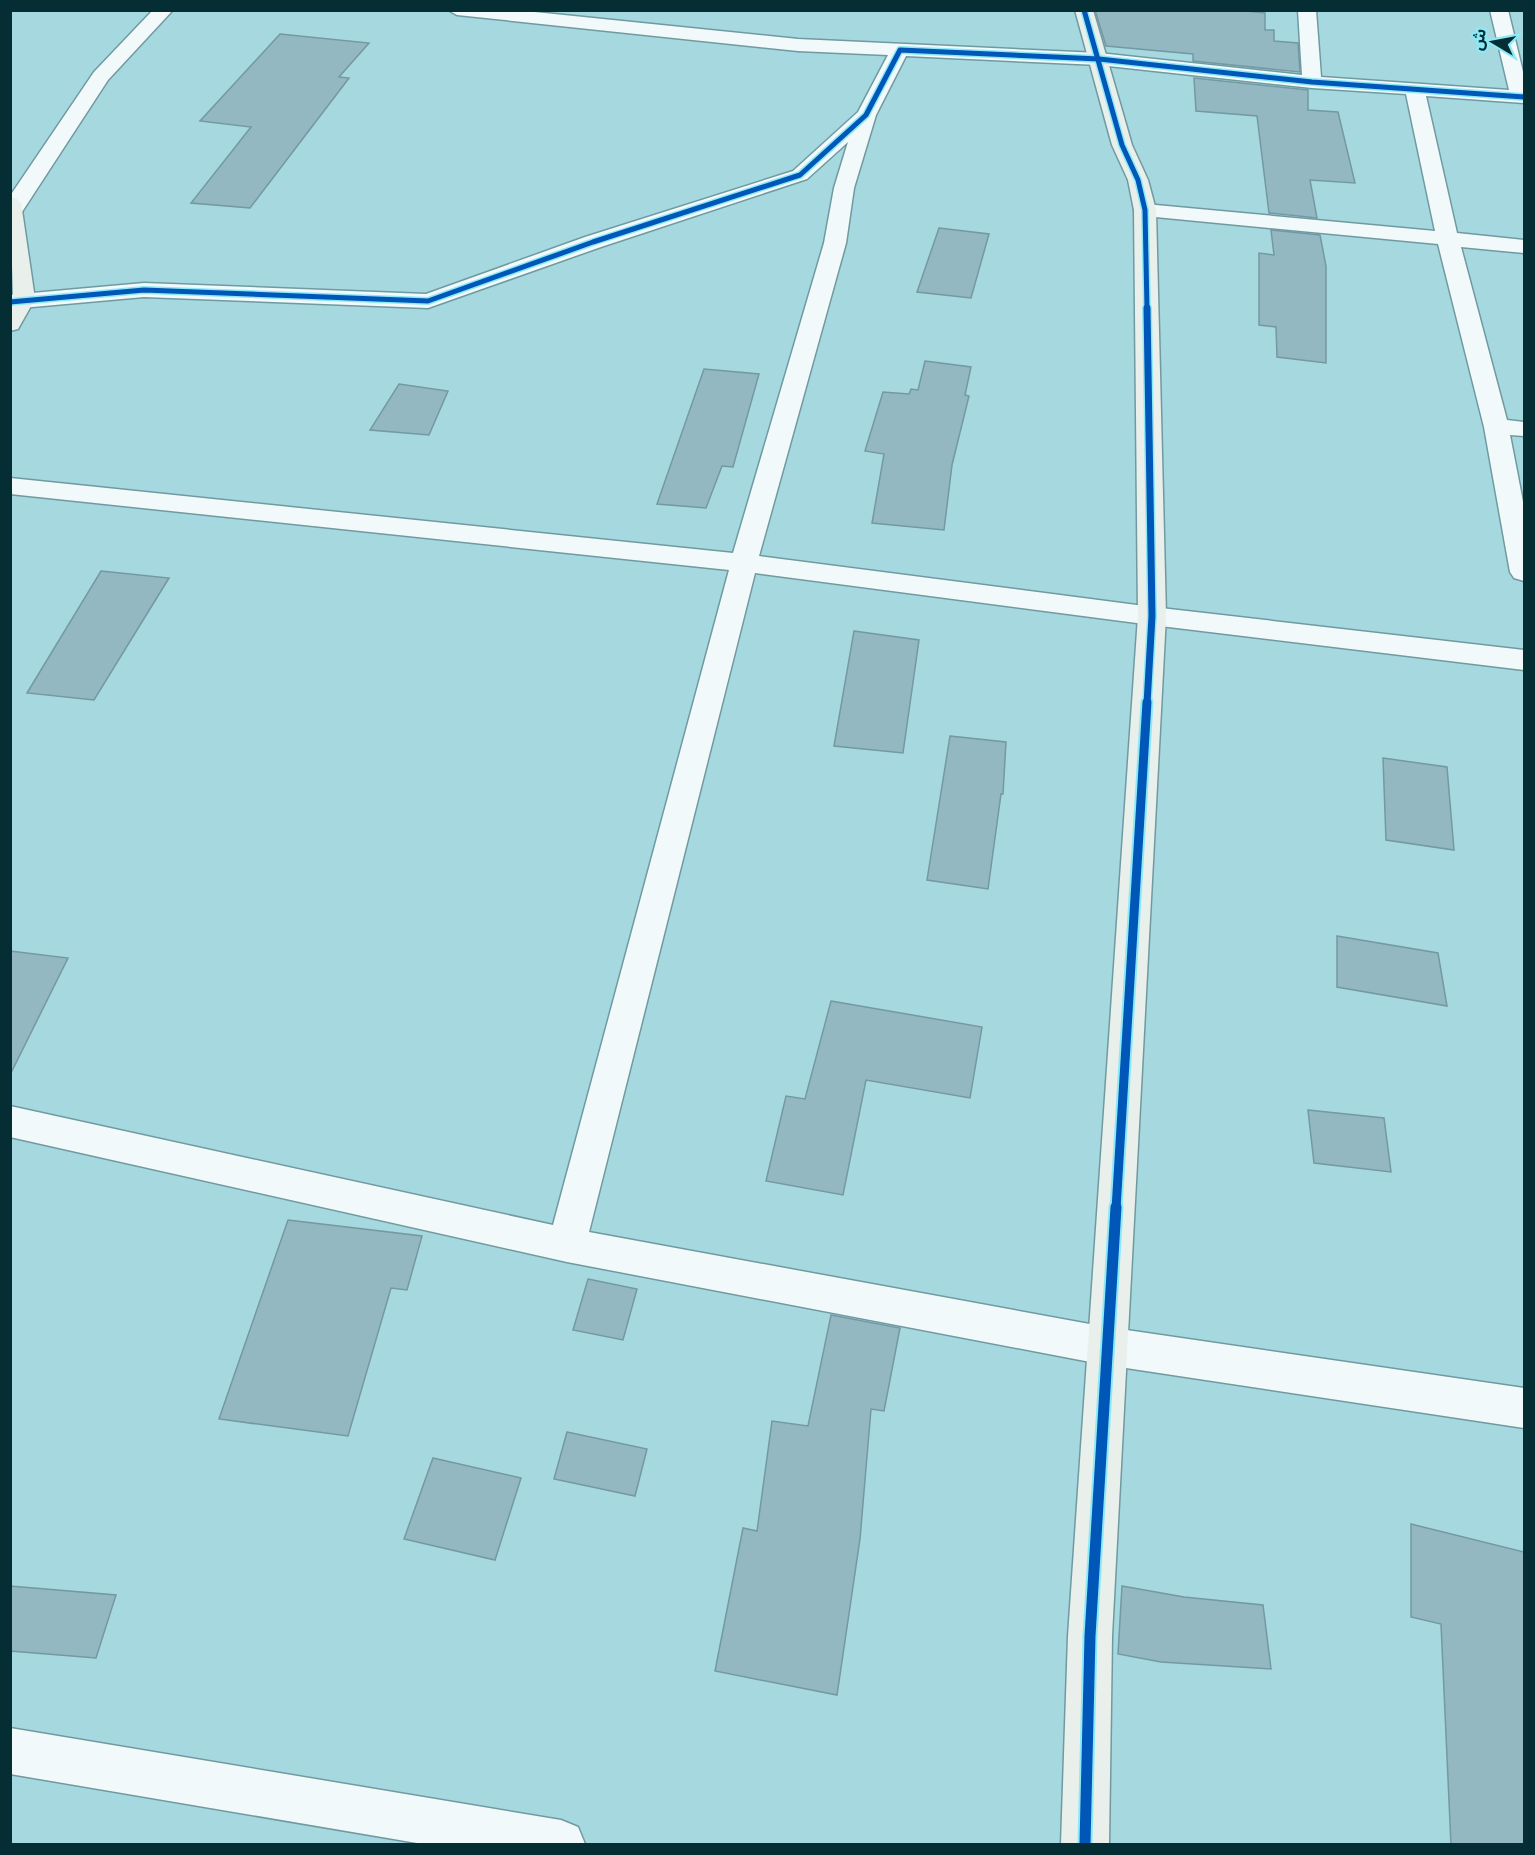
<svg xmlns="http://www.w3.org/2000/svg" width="1535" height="1855" viewBox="0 0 1535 1855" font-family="'Golos Text','Noto Sans Arabic',sans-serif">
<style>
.building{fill:#93b8c2;stroke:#7399a3;stroke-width:1.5}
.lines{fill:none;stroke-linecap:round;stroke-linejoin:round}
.street-casing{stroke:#709aa0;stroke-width:3}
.secondary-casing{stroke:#709aa0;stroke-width:3}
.street{fill:#f2f9fa;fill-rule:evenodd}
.secondary{fill:#e9efea;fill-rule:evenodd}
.cycleway-far3-casing{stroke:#8de9f8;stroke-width:8}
.cycleway-far2-casing{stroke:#8de9f8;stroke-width:10}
.cycleway-far1-casing{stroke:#8de9f8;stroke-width:13}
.cycleway-casing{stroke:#8de9f8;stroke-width:15}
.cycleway-far3{stroke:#0057b8;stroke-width:5}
.cycleway-far2{stroke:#0057b8;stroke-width:7}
.cycleway-far1{stroke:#0057b8;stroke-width:9}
.cycleway{stroke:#0057b8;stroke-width:11}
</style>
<rect width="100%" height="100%" fill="#a6d8e0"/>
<g class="building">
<polygon points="1095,10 1237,10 1265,13 1265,30 1274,30 1274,41 1298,43 1300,72 1193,61 1193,54 1106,46"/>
<polygon points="280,34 369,43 339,77 349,78 250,208 191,203 251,127 200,121"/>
<polygon points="1194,78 1308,90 1308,110 1338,112 1355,183 1310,180 1317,218 1269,213 1257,116 1196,111"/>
<polygon points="939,228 989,234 971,298 917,292"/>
<polygon points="1271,230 1320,235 1326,266 1326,363 1277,357 1276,327 1259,325 1259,253 1274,255"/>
<polygon points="925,361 971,367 965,395 969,396 952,465 944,530 872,523 884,454 865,451 883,392 909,394 911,389 918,390"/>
<polygon points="704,369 759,374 733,467 722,466 706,508 657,504"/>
<polygon points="399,384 448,391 429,435 370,430"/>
<polygon points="101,571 169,578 94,700 27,693"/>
<polygon points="854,631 919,640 903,753 834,746"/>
<polygon points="950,736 1006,742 1003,794 1001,794 988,889 927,880"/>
<polygon points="1383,758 1447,767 1454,850 1386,840"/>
<polygon points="1337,936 1438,953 1447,1006 1337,987"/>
<polygon points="10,951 68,958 10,1075"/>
<polygon points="831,1001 982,1027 970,1098 866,1080 843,1195 766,1181 786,1096 805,1099"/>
<polygon points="1308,1110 1384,1118 1391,1172 1314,1163"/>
<polygon points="288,1220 422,1236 407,1290 391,1288 348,1436 219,1419"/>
<polygon points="588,1279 637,1289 623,1340 573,1330"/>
<polygon points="831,1315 900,1328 884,1411 871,1409 860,1539 837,1695 715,1671 743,1528 757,1531 772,1421 808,1426"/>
<polygon points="567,1432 647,1449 635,1496 554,1479"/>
<polygon points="433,1458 521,1478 495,1560 404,1539"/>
<polygon points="1411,1524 1524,1552 1524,1845 1451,1845 1441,1624 1411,1617"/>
<polygon points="10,1586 116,1595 96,1658 10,1651"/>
<polygon points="1122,1586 1184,1597 1263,1605 1271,1669 1161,1662 1118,1654"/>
</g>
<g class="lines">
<defs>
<g id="street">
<polygon points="153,10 173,10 108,80 20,215 10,216 10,196 94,72"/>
<polygon points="448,10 515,10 798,39 1099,53 1302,75 1298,10 1316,10 1321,77 1509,90 1490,10 1508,10 1524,76 1524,103 1426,96 1457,233 1524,240 1524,253 1461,247 1507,420 1524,422 1524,436 1510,435 1524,507 1524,581 1514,578 1510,572 1484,427 1438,244 1145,216 1137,215 1134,210 1137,205 1145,204 1435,231 1406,94 1312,88 1099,65 906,56 876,115 854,188 846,243 759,556 1152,607 1524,650 1524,670 1152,625 755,573 589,1232 1106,1327 1524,1388 1524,1428 1106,1365 567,1262 10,1137 10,1106 553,1225 729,570 10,494 10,478 733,553 824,243 834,188 848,142 807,179 601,247 428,308 144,297 10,309 10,295 144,283 426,294 585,237 793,171 858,112 888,55 798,51 457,15"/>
<polygon points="10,1728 561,1820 578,1827 585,1844 423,1844 10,1774"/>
</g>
<g id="secondary">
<polygon points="1075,10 1093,10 1132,145 1148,180 1156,210 1166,616 1112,1636 1109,1844 1061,1844 1068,1636 1138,616 1134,210 1128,180 1112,145"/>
<polygon points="10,197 17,199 21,203 35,299 18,329 10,331 10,303 13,299"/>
</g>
</defs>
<use href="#street" class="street-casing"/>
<use href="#secondary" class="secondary-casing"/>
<use href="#street" class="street"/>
<use href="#secondary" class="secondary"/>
<defs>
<g id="cycleway-far3">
<polyline points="1084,10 1122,145 1138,180 1145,210 1147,309"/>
<polyline points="10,302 144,290 428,301 593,242 800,175 866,115 900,50 1099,59 1312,82 1524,97"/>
</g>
<polyline id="cycleway-far2" points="1147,704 1152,616 1147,308"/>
<polyline id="cycleway-far1" points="1116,1209 1147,702"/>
<polyline id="cycleway" points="1085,1844 1090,1636 1116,1207"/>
</defs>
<use href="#cycleway-far3" class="cycleway-far3-casing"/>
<use href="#cycleway-far2" class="cycleway-far2-casing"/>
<use href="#cycleway-far1" class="cycleway-far1-casing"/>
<use href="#cycleway" class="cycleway-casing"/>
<use href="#cycleway-far3" class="cycleway-far3"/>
<use href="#cycleway-far2" class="cycleway-far2"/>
<use href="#cycleway-far1" class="cycleway-far1"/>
<use href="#cycleway" class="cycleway"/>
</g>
<rect width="1535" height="1855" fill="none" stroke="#042e34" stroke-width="24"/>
<g transform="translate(1493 42) rotate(280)" stroke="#8de9f8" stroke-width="4.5" paint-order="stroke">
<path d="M0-4.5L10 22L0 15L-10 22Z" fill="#042e34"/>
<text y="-9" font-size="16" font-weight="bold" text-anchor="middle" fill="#042e34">ش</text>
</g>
</svg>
